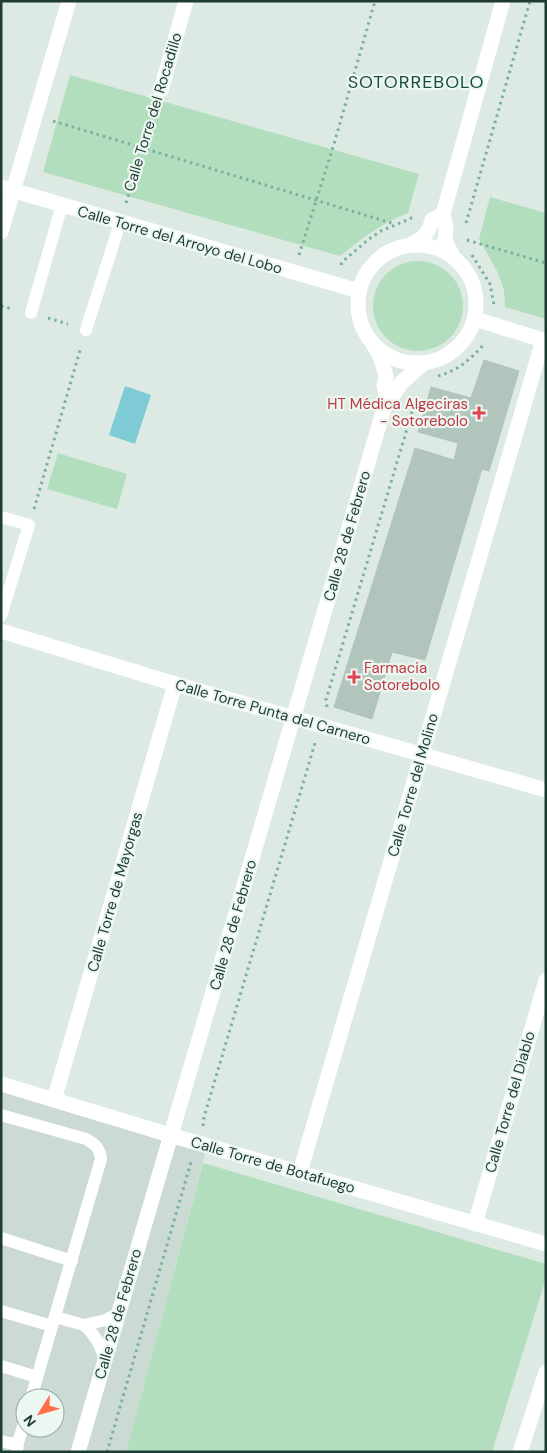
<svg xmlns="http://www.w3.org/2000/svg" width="547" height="1453" viewBox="0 0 547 1453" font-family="'DM Sans',sans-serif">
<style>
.built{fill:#cbdad3;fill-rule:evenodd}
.green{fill:#b3debd}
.water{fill:#7fcbd5}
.building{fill:#b2c5bd;stroke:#afc4bb}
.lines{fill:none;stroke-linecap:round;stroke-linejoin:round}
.path{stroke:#7ab19e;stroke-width:3;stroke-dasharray:2.5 4;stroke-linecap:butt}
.service{stroke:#fff;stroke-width:12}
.minor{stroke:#fff;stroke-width:15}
.tertiary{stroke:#fff;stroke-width:15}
.health-dot{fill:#e0444e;stroke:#edf7f2;stroke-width:2}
.labels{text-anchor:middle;stroke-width:4.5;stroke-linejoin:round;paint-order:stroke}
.street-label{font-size:15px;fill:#1d3b32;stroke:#edf7f2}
.health-label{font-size:15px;fill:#be3a42;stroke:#edf7f2;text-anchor:end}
.quarter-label{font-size:18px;letter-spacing:1px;fill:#184e3f;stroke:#edf7f2}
</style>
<rect width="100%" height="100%" fill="#ddeae4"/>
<path class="built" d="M1 1084 207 1146 126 1452H1ZM25 1398H55V1428H25Z"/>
<g class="green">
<path d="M70 75 419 174 408 213C382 223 361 239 340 256L43 172Z"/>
<polygon points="490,197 546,213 546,319 505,307 504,290 498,273 479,239"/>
<circle cx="418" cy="306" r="45"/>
<polygon points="58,453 127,474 117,509 47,489"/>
<polygon points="203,1163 546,1264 546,1278 492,1452 126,1452"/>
</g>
<polygon class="water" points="125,386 151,395 135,444 109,435"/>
<polygon class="building" points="484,360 519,371 489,471 482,469 425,660 392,652 372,719 334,707 415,448 454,460 458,443 418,432 431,387 471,398"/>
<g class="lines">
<g class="path">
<polyline points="53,121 395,224"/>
<polyline points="126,203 155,109"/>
<polyline points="466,223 530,1"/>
<polyline points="467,240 546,263"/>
<polyline points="299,255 334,144 375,1"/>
<polyline points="472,255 490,284 494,305"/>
<polyline points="341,265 342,262 369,239 381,231 414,217"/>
<polyline points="1,306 13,309"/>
<polyline points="48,318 68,324"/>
<path d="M438 376C458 371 472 358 485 343"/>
<polyline points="34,509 81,347"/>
<polyline points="327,707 326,700 415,402"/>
<polyline points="203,1126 204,1117 315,743"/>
<polyline points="107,1452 191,1162"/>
</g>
<g class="service">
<polyline points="31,313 62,205"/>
<polyline points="86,330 120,223"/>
<polyline points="1,517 29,525 1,616"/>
<path d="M1 1115 86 1139C95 1144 100 1148 101 1159L31 1398"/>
<polyline points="1,1238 72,1261"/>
<polyline points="1,1311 52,1326"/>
<polyline points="55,1317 84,1325"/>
<path d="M105 1359C100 1345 95 1334 84 1325L106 1320 118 1313"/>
<polyline points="1,1366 37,1377"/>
<polyline points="1,1441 9,1443 18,1443"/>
<polyline points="17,1452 18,1443 25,1420"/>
</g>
<g class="minor">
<polyline points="161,90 186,1"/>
<polyline points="1,187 359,291"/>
<polyline points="1,232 69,1"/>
<polyline points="475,319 546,341"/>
<polyline points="1,631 175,684 546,790"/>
<polyline points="1,1084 170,1135 546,1244"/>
<polyline points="54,1100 175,684"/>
<polyline points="300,1172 543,340"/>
<polyline points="475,1224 546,980"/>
<polyline points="520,1452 546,1372"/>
</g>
<g class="tertiary">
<path d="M411 244C423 239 429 233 432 220L443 214"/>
<circle cx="417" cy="304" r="59"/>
<polyline points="452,255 445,240 446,228 443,214 503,1"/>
<polyline points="387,398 394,394 401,383 424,363"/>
<polyline points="78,1452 387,398 384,386 386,376 384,369 380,356 373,344"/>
</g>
</g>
<g class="health-dot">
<path d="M476.5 405.5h5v5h5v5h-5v5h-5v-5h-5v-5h5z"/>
<path d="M351.5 669.5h5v5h5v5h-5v5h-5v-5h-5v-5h5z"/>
</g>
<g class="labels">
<g class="street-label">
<text transform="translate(153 112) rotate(-73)" y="5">Calle Torre del Rocadillo</text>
<text transform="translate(180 240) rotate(16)" y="5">Calle Torre del Arroyo del Lobo</text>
<text transform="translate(347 536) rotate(-74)" y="5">Calle 28 de Febrero</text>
<text transform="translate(273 712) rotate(16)" y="5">Calle Torre Punta del Carnero</text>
<text transform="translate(413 785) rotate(-74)" y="5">Calle Torre del Molino</text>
<text transform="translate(115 892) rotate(-74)" y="5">Calle Torre de Mayorgas</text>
<text transform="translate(233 925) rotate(-74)" y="5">Calle 28 de Febrero</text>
<text transform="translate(510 1102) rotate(-74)" y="5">Calle Torre del Diablo</text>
<text transform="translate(273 1165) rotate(16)" y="5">Calle Torre de Botafuego</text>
<text transform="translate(118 1314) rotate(-74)" y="5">Calle 28 de Febrero</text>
</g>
<g class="health-label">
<text x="468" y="409">HT Médica Algeciras<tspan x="468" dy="17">- Sotorebolo</tspan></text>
<text x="364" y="673" text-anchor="start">Farmacia<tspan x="364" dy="17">Sotorebolo</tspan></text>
</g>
<g class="quarter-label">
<text x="416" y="88">SOTORREBOLO</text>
</g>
</g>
<rect width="547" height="1453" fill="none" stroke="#1d3b32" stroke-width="5"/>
<g transform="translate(40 1413) rotate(233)"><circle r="24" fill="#edf7f2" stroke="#9aaca5"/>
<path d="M0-4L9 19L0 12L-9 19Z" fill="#fe6f47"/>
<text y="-8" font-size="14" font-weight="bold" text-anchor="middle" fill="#1d3b32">N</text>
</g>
</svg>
